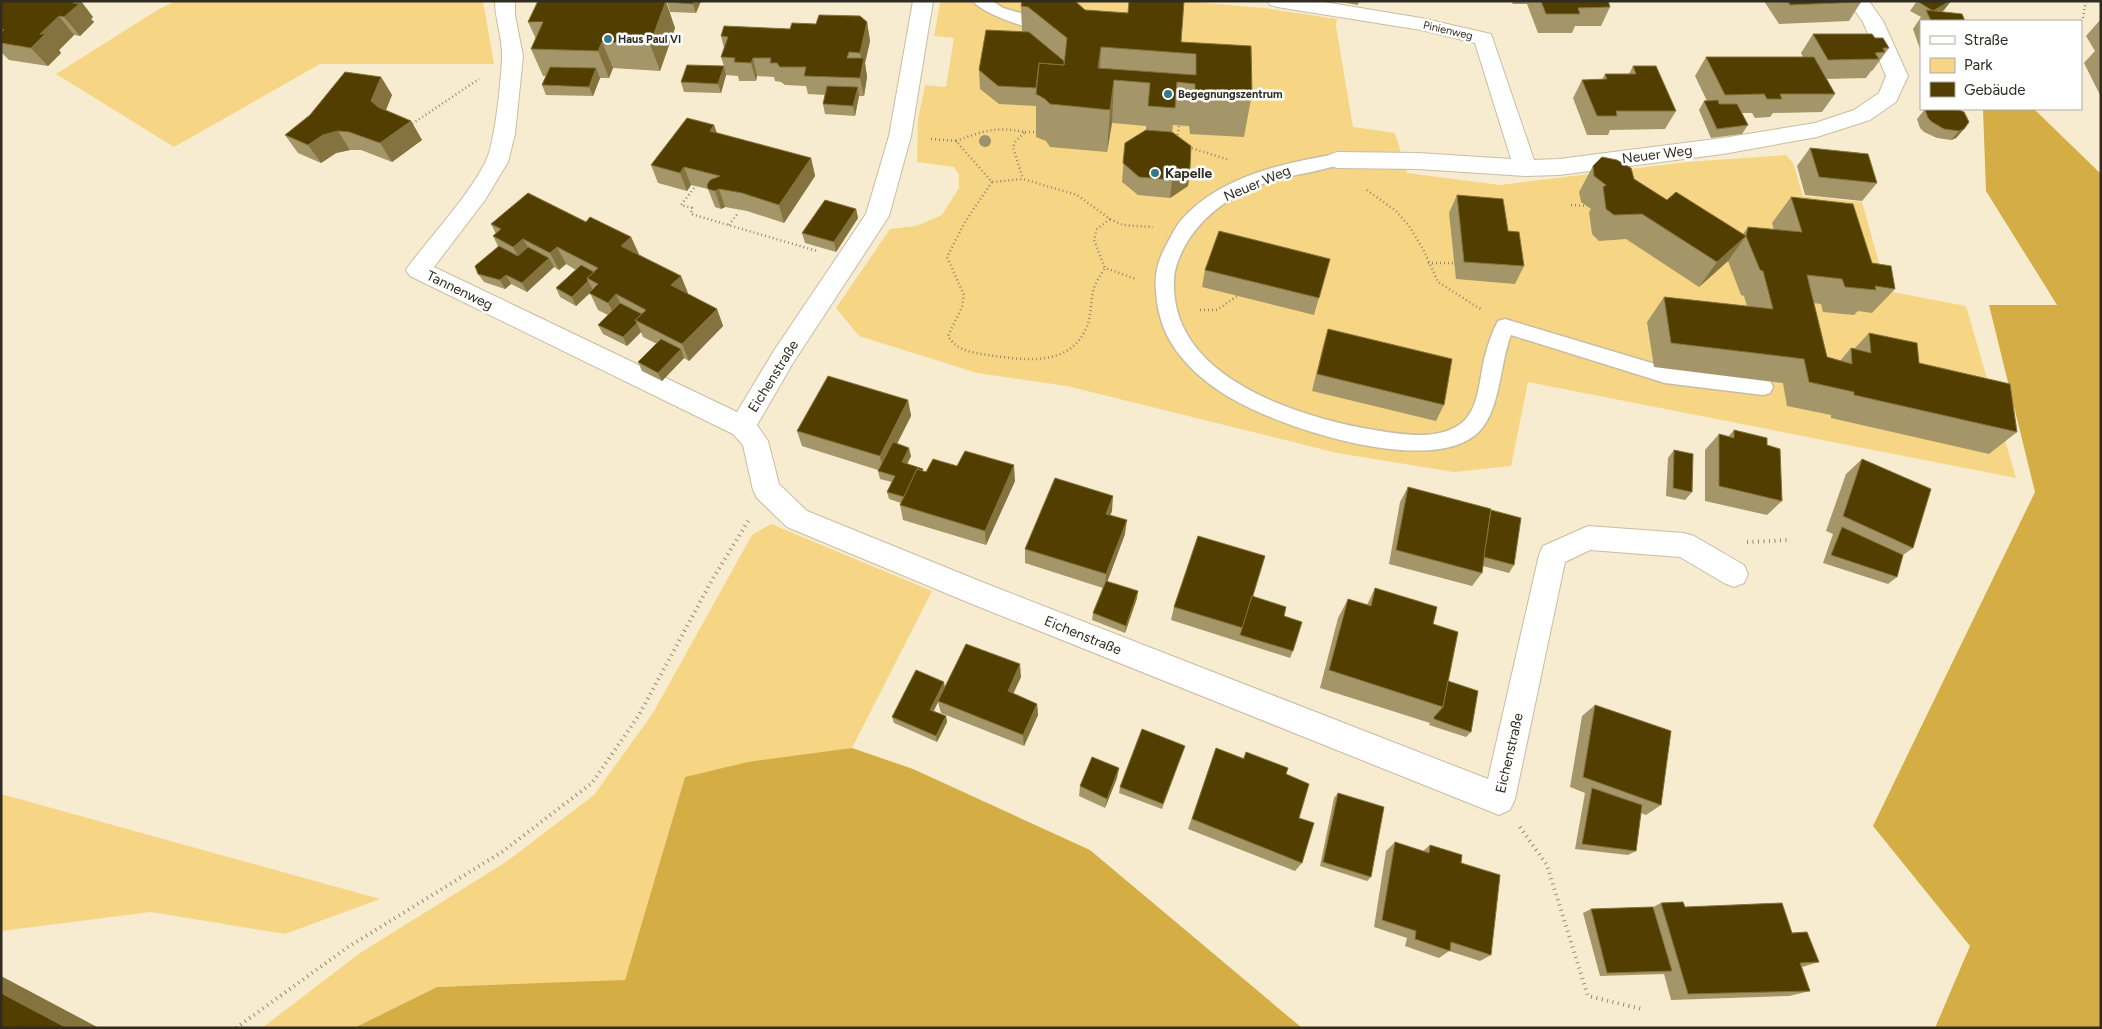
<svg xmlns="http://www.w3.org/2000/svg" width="2102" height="1029" viewBox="0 0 2102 1029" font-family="Figtree,sans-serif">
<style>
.green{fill:#f6d684}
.forest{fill:#d4ae45}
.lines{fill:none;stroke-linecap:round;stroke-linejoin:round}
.service-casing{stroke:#c7bda1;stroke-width:3}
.minor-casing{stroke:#c7bda1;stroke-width:2}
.path-far1{stroke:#908975;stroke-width:2.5;stroke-dasharray:1 3;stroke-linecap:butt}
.path{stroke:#908975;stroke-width:4;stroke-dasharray:1 4.5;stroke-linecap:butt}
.service{fill:#fff;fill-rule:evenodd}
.minor{fill:#fff;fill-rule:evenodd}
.tree{fill:#9e916c}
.wall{fill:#a49668}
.shaded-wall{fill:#84733e}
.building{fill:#523f00;stroke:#84733e;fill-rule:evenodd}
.poi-dot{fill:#337a85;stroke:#fff;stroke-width:2}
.labels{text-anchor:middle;stroke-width:5;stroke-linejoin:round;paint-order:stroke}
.far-street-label{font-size:11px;fill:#302c21;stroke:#fff}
.far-poi-label{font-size:11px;font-weight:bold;fill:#302c21;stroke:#fff;text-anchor:start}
.street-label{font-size:14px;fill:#302c21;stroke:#fff}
.poi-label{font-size:14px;font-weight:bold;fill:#302c21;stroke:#fff;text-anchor:start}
</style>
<rect width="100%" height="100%" fill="#f7ecd0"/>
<g class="green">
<polygon points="176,1 483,1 494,64 320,64 174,147 56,74 159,9"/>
<polygon points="943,1 1182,1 1264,8 1337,19 1336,26 1353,127 1395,133 1407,173 1500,185 1687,162 1786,155 1793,163 1803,196 1862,202 1887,291 1966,306 2016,478 1528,382 1511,466 1454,472 1337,453 1067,386 977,373 859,336 836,308 890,229 916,226 942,215 959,188 959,175 954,167 917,162 918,119 925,85 946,87 954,38 934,36 940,3"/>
<polygon points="771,524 932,591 852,748 685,777 625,981 437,987 354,1028 262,1028 360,953 506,862 594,795 653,713 752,535"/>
<polygon points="1,794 380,899 285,934 151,912 1,931"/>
</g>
<g class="forest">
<polygon points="1983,109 2034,109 2101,174 2101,1028 1935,1028 1970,946 1873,826 2035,492 1989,305 2057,305 1986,191"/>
<polygon points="852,748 913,769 1090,850 1302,1028 354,1028 437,987 625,980 685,777 748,762"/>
</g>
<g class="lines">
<defs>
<g id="service">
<path d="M973 1H992L1003 8 1054 23 1056 27 1054 31C1040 34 982 14 973 1Z"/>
<path d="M1337 154 1343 156 1346 160 1343 164C1310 174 1277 176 1245 191 1216 206 1193 226 1180 256 1173 270 1173 285 1175 300 1187 383 1304 418 1374 430 1399 434 1436 441 1459 425 1480 411 1479 378 1485 356 1488 344 1492 332 1498 321L1505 319 1665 367 1763 379 1770 381 1773 387 1770 393 1763 395 1665 383 1511 335C1499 365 1501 416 1474 436 1424 474 1286 429 1236 401 1216 390 1197 376 1183 359 1166 340 1157 316 1156 290 1154 271 1160 256 1169 240 1173 233 1177 224 1183 218 1222 176 1283 163 1337 154Z"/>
</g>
<g id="minor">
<path d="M495 1H515V15L523 56 515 134 508 162 485 200 434 267 737 412 775 349 866 214 889 136 913 1H933L911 136 889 216 793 363 757 425 768 441 779 484 807 511 987 584 1488 779 1539 555 1543 546 1588 526 1684 533 1694 536 1744 565 1748 574 1744 583 1734 587 1724 583 1680 557 1590 550 1565 562 1515 799 1510 810 1499 815 967 602 787 527 757 498 753 490 743 445 733 434 410 276 406 270 410 264C435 231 466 199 485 163 495 145 501 80 502 58 503 39 495 20 495 1Z"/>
<polygon points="1267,1 1318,1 1421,18 1491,34 1534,160 1559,159 1723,138 1815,123 1854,110 1879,93 1886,76 1863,22 1848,1 1869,1 1883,21 1908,76 1896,102 1870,120 1817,137 1723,154 1559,175 1525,176 1418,169 1337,168 1329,165 1326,160 1329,155 1337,152 1418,153 1511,159 1475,43 1421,30 1277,7 1270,5"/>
</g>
</defs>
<use href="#service" class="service-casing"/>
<use href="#minor" class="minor-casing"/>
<g class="path-far1">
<polyline points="2083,18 2086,1"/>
<polyline points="409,126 479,79"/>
<polyline points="1025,132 1037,132"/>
<polyline points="931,139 956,141 992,182 1023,179 1077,195 1110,219 1097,229 1094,240 1105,268 1136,279"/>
<polyline points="1177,139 1179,126"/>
<path d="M956 141C983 131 996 126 1025 132L1015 142 1013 147 1023 179"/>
<polyline points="1188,147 1229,160"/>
<path d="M992 182 965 222 947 257 964 295 962 307 948 336C958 353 977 353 995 356 1030 361 1072 365 1087 326 1092 314 1090 300 1094 288 1096 281 1101 275 1105 268"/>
<polyline points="694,188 681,205 692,208 691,214 817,251"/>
<polyline points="1367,190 1396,211 1409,226 1423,249 1438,282 1482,310"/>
<polyline points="1571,205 1586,206"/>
<polyline points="1110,219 1123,225 1153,227"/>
<polyline points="729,225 738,213"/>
<polyline points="1428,263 1454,263"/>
<polyline points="1200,310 1217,310 1237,296"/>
</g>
<g class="path">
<polyline points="1747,542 1791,540"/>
<polyline points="1520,827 1547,865 1588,996 1642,1009"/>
<polyline points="236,1028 348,947 502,852 592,783 639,715 712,580 750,518"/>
</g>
<use href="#service" class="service"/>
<use href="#minor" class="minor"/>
</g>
<circle class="tree" cx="985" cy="141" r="6"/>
<g class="wall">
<polygon points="1,1 93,17 91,19 94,22 80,36 74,35 59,50 61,53 48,66 9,60 1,52"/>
<polygon points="701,1 696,13 670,12 667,2"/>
<polygon points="1334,1 1359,1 1358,5"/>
<polygon points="1511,1 1608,1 1610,7 1601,26 1575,26 1572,33 1538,33 1527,4 1513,4"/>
<polygon points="1764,1 1861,1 1861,2 1849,21 1779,24"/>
<polygon points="1917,1 1951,1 1944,10 1941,12 1965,21 1921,21 1921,52 1913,29 1921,17 1910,11"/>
<polygon points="1021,6 1085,10 1181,42 1252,94 1244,137 1190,134 1189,126 1173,125 1172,132 1190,168 1188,186 1170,198 1138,195 1122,182 1125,143 1146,130 1146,126 1112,123 1107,152 1050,147 1046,141 1036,137 1036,106 999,104 980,89 979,70 1022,31"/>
<polygon points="2101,19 2101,97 2084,63 2095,51 2086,36"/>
<polygon points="528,22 675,28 660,71 613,68 609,78 600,78 593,96 546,95 542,85 546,76 543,76 531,49 536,39"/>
<polygon points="867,22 870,41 865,63 867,77 864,96 859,96 855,116 825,114 823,104 825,95 808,94 806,86 785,85 781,82 775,81 774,77 757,76 756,81 739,81 738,76 726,75 721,93 684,92 681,82 724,66 721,57 724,48 721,36 790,29 816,24"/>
<polygon points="1813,34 1875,38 1889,48 1875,67 1872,71 1871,71 1866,78 1826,79 1835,94 1822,112 1773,113 1770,117 1755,118 1752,113 1742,113 1748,125 1742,134 1711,138 1699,110 1704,101 1707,101 1695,76 1706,57 1803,57 1801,53"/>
<polygon points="1633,66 1676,111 1665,129 1610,130 1608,135 1587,135 1573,98 1582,80 1602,80 1605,74 1629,74"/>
<polygon points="381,77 392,95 386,110 411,121 422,140 392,162 361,150 350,150 336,153 321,163 298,153 285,135"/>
<polygon points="1925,109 1964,129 1956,138 1951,140 1937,138 1924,132 1920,128 1917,119"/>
<polygon points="714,125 717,133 811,158 815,176 784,223 747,211 725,207 721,209 715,207 708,189 691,185 687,191 658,183 651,165"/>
<polygon points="1810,148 1877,183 1862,201 1805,195 1797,166"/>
<polygon points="1593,166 1634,179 1667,200 1743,234 1748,227 1774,230 1772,223 1791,197 1872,263 1895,289 1872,313 1858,311 1854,315 1823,312 1821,304 1814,303 1827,357 1840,361 1851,348 1854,349 1869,333 1919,363 2017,432 1989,454 1831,418 1831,415 1787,406 1783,383 1654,367 1647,322 1664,297 1747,306 1744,296 1741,295 1728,261 1699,287 1626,239 1599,241 1592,234 1589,212 1591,209 1581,202 1579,192"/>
<polygon points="1457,195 1508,231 1524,266 1515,284 1456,279 1449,213"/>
<polygon points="856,209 858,218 836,252 805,243 802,233"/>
<polygon points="586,222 631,237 639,255 681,276 688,294 717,309 723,326 689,361 684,358 662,381 642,371 638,362 657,344 643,337 641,332 627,346 603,334 598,325 608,315 598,310 590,293 576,306 560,297 556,288 576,270 566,264 559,270 554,267 527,292 511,284 505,289 484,282 478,274 498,246 493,236 496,234 491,224"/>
<polygon points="1330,259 1314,315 1202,287 1205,270"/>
<polygon points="1328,329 1444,405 1436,421 1312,391 1323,346"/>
<polygon points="908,400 911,416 897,444 911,456 907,464 923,469 923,471 926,472 957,466 1015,481 986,545 903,520 900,505 901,503 889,499 887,492 892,482 880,479 878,471 878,470 802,446 797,431"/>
<polygon points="1734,430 1767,445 1782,501 1767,515 1705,501 1705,450 1719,434 1728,437"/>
<polygon points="1674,450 1692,492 1685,500 1666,496 1668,458"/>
<polygon points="1862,459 1913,548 1903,555 1897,577 1888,584 1823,563 1833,534 1826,531 1846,474"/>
<polygon points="1408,487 1514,565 1509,573 1483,566 1482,573 1472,586 1389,564 1400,502"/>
<polygon points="1112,511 1110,515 1125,534 1107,582 1137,598 1125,633 1092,620 1093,613 1103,588 1025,563 1025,549"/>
<polygon points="1375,588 1433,624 1448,681 1471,732 1466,737 1429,725 1430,723 1320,688 1338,618 1348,599 1367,605"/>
<polygon points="1252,596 1284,616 1293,651 1290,658 1171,620 1174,607"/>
<polygon points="1021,677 1013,693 1037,704 1038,715 1024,746 941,713 938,702 934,711 946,716 947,722 937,742 894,723 892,717 945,688"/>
<polygon points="1595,705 1661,805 1646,815 1641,813 1636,851 1628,855 1575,849 1585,793 1570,787 1582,716"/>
<polygon points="1185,746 1162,809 1119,793 1120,787"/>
<polygon points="1216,748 1243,758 1246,752 1286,774 1299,818 1302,863 1295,871 1188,829"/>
<polygon points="1117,778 1105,808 1079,796 1080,786"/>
<polygon points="1338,793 1371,877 1367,881 1320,866 1334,798"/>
<polygon points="1395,842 1423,851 1430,845 1461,863 1491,955 1480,961 1449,951 1439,958 1405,946 1407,938 1374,927 1386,851"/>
<polygon points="1661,903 1685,907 1792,933 1819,962 1802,967 1810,991 1789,996 1671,1000 1664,974 1600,976 1583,913 1591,909 1653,907"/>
</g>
<g class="shaded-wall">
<polygon points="73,1 81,1 93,17 91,19 94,22 80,36 64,17"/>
<polygon points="666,1 675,28 660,71 650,44"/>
<polygon points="694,1 701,1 696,13 693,4"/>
<polygon points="1951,1 1944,10 1930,18 1933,11"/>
<polygon points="59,16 74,35 59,50 61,53 48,66 31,48 40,34"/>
<polygon points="867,22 870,41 865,63 867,77 864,96 860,78 863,67 860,53"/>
<polygon points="602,42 613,68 609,78 598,51"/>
<polygon points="1101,47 1099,91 1096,111 1098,68"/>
<polygon points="753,58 757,76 756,81 751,63"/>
<polygon points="724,66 726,75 721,93 718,84"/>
<polygon points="596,68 600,78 593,96 589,87"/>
<polygon points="381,77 392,95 382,119 371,101"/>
<polygon points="1114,80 1112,123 1107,152 1110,110"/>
<polygon points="858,87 859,96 855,116 853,106"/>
<polygon points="411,121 422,140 392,162 380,143"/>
<polygon points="714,125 720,143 710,131"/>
<polygon points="1964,129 1956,138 1951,140 1959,131"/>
<polygon points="338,131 350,150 336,153 321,163 308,145 323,135"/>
<polygon points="811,158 815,176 784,223 779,205"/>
<polygon points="684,167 691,185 687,191 680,173"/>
<polygon points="1190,168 1188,186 1170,198 1172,180"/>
<polygon points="719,189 725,207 721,209 715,191"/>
<polygon points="856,209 858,218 836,252 834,242"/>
<polygon points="1746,236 1728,261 1699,287 1717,262"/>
<polygon points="631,237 639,254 629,264 621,246"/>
<polygon points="523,239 533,256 523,265 513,247"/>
<polygon points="557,247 566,264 559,270 550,253"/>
<polygon points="549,258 554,267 527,292 522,283"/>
<polygon points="506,275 511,284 505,289 500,280"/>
<polygon points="681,276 688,293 678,302 671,285"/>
<polygon points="588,281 593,290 576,306 572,297"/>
<polygon points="616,294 624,312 617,320 608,303"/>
<polygon points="717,309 723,326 689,361 682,344"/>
<polygon points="637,323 641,332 627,346 623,337"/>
<polygon points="681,349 684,358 662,381 658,373"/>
<polygon points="908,400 911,416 883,471 880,456"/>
<polygon points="909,448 911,456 904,470 902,462"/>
<polygon points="1014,465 1015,481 986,545 985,531"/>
<polygon points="1113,496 1112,511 1105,528 1106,514"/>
<polygon points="1127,520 1125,534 1105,588 1106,574"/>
<polygon points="1138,591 1137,598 1125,633 1126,626"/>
<polygon points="1020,664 1021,677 1009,703 1008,691"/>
<polygon points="944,682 945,688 931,716 930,710"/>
<polygon points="1037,704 1038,715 1024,746 1023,735"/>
<polygon points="946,716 947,722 937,742 936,736"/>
<polygon points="1119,768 1117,778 1105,808 1107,799"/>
<polygon points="1,976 99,1028 67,1028 1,993"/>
</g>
<g class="building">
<polygon points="1,1 75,1 73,3 79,4 64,17 59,16 40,34 45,34 31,48 1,43 1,32 4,30 1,29"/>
<polygon points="538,1 666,1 650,44 602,42 598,51 531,49 543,22 528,22"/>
<polygon points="668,1 694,1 693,4 667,2"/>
<path d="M1022 1H1075L1085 10 1128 13 1129 1H1184L1181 42 1251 46 1252 94 1195 91V84L1177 82 1175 108 1148 106 1150 83 1114 80 1110 110 1050 104 1045 99 1036 94 1039 63 1064 65 1067 38 1028 7 1021 6ZM1101 47 1196 54V75L1098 68Z"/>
<polygon points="1541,1 1608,1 1610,7 1578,8 1580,14 1546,14"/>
<polygon points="1788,1 1861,1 1861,2 1790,5"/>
<polygon points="1917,1 1950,1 1933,11"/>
<polygon points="1926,10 1962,14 1965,21 1931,21"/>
<polygon points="819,15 860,16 867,22 860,53 849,52 847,58 864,58 860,78 804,76 806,67 780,67 777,63 770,63 771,58 753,58 751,63 734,62 735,58 721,57 728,37 721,36 724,26 790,29 792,23 816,24"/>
<polygon points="986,30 1029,32 1064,61 1064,65 1039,63 1036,88 998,86 979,70"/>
<polygon points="1813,34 1872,34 1875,38 1883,38 1889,48 1883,48 1885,52 1875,53 1879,59 1828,60"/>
<polygon points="1706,57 1814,57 1835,94 1780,94 1782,99 1767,99 1764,94 1725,95"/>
<polygon points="687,65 724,66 718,84 681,82"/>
<polygon points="1633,66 1656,66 1676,111 1616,111 1617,116 1597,116 1582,80 1607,79 1605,74 1636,74"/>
<polygon points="550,67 596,68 589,87 542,85"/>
<polygon points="345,72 381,77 371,101 378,107 411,121 380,143 349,132 338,131 323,135 308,145 285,135 310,115"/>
<polygon points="827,86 858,87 853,106 823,104"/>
<polygon points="1718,100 1719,104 1737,104 1748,125 1717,129 1704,101"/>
<polygon points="1926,109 1957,109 1964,112 1969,122 1964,129 1959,131 1944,129 1932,122 1928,118 1925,110"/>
<polygon points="687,118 714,125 710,131 811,158 779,205 742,193 719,189 715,191 708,189 707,185 710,180 720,176 684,167 680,173 651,165"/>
<polygon points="1146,130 1172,132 1191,146 1190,168 1172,180 1139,177 1123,163 1125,143"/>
<polygon points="1810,148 1868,154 1877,183 1819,177"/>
<polygon points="1602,157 1617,160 1631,168 1634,179 1667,200 1676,192 1746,236 1717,262 1642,214 1614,215 1606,209 1603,187 1606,185 1594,176 1593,166"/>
<polygon points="528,193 586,222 590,217 631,237 621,246 681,276 671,285 717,309 682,344 635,320 646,310 616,294 608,303 589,293 598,284 587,278 598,268 557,247 550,253 523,239 513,247 493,236 501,229 491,224"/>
<polygon points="1457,195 1503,199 1508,231 1519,232 1524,266 1464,262"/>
<polygon points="1791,197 1853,204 1872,263 1891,266 1895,289 1875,286 1876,290 1845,287 1842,279 1807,275 1827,357 1852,364 1851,348 1871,353 1869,333 1917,343 1919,363 2010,384 2017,432 1854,395 1854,392 1809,382 1804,359 1671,343 1664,297 1773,309 1763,271 1760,270 1746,236 1748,227 1802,232"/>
<polygon points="825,200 856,209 834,242 802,233"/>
<polygon points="1219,231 1330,259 1319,298 1205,270"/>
<polygon points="499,246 518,256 528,247 549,258 522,283 506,275 500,280 478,274 475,266"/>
<polygon points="581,265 594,272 587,278 588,281 572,297 556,288"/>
<polygon points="620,303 642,314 635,320 637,323 623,337 598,325"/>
<polygon points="1328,329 1452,359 1444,405 1317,374"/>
<polygon points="661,339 681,349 658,373 638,362"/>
<polygon points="828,376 908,400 880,456 797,431"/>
<polygon points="1734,430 1767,438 1767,445 1780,449 1782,501 1719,486 1719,434 1734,438"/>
<polygon points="893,442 909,448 902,462 923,469 922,471 917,469 904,497 887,492 895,476 878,471"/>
<polygon points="1674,450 1693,454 1692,492 1673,488"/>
<polygon points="965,451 1014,465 985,531 900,505 917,469 926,472 933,459 957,466"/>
<polygon points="1862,459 1931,489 1913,548 1843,516"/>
<polygon points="1055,478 1113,496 1106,514 1127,520 1106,574 1025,549"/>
<polygon points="1408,487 1491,509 1482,573 1396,550"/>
<polygon points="1491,510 1521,518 1514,565 1484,557"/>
<polygon points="1842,527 1903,555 1897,577 1831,555"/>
<polygon points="1198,536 1265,556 1243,628 1174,607"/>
<polygon points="1106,581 1138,591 1126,626 1093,613"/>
<polygon points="1375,588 1437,607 1433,624 1458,632 1443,707 1329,670 1348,599 1371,606"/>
<polygon points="1252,596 1286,607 1284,616 1302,622 1293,651 1240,635"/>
<polygon points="966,644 1020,664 1008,691 1037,704 1023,735 938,701"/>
<polygon points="916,670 944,682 930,710 946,716 936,736 892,717"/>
<polygon points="1448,681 1478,691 1471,732 1434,719 1434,717 1443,707"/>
<polygon points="1595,705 1671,731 1661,805 1583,777"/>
<polygon points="1142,729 1185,746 1163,804 1120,787"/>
<polygon points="1216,748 1244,759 1246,752 1288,768 1286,774 1309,784 1299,818 1314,823 1302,863 1192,819"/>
<polygon points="1092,757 1119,768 1107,799 1080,786"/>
<polygon points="1592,788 1642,805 1636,851 1582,844"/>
<polygon points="1338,793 1384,807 1371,877 1323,862"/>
<polygon points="1395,842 1429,853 1430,845 1462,855 1461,863 1500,875 1491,955 1451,942 1450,951 1415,939 1416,931 1382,920"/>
<polygon points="1683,902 1685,907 1782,903 1792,933 1807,932 1819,962 1800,963 1810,991 1688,994 1661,903"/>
<polygon points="1653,907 1672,971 1607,973 1591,909"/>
<polygon points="1,993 67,1028 1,1028"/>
</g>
<g class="poi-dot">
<circle cx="608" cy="39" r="5"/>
<circle cx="1168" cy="94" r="5"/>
<circle cx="1155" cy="173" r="5"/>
</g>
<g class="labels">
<g class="far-street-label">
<text transform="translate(1448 30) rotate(13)" y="4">Pinienweg</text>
</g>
<g class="far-poi-label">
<text x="618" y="43">Haus Paul VI</text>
<text x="1178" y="98">Begegnungszentrum</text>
</g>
<g class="street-label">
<text transform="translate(1657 154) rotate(-7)" y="5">Neuer Weg</text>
<text transform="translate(1257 183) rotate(-23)" y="5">Neuer Weg</text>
<text transform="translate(460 290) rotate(26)" y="5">Tannenweg</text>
<text transform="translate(773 376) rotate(-58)" y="5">Eichenstraße</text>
<text transform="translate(1083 635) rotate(22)" y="5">Eichenstraße</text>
<text transform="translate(1509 753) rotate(-77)" y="5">Eichenstraße</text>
</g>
<g class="poi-label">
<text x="1165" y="178">Kapelle</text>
</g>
</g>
<rect width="2102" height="1029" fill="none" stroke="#302c21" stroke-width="5"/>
<rect x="1920" y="20" width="162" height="90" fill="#ffffff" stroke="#acaba6"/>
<rect x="1930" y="36" width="25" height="8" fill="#ffffff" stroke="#acaba6"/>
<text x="1964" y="45" font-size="15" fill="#302c21">Straße</text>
<rect x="1930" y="58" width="25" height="15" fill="#f6d684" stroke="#acaba6"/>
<text x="1964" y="70" font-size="15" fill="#302c21">Park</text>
<rect x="1930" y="82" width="25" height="15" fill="#523f00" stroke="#acaba6"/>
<text x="1964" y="95" font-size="15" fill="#302c21">Gebäude</text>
</svg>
